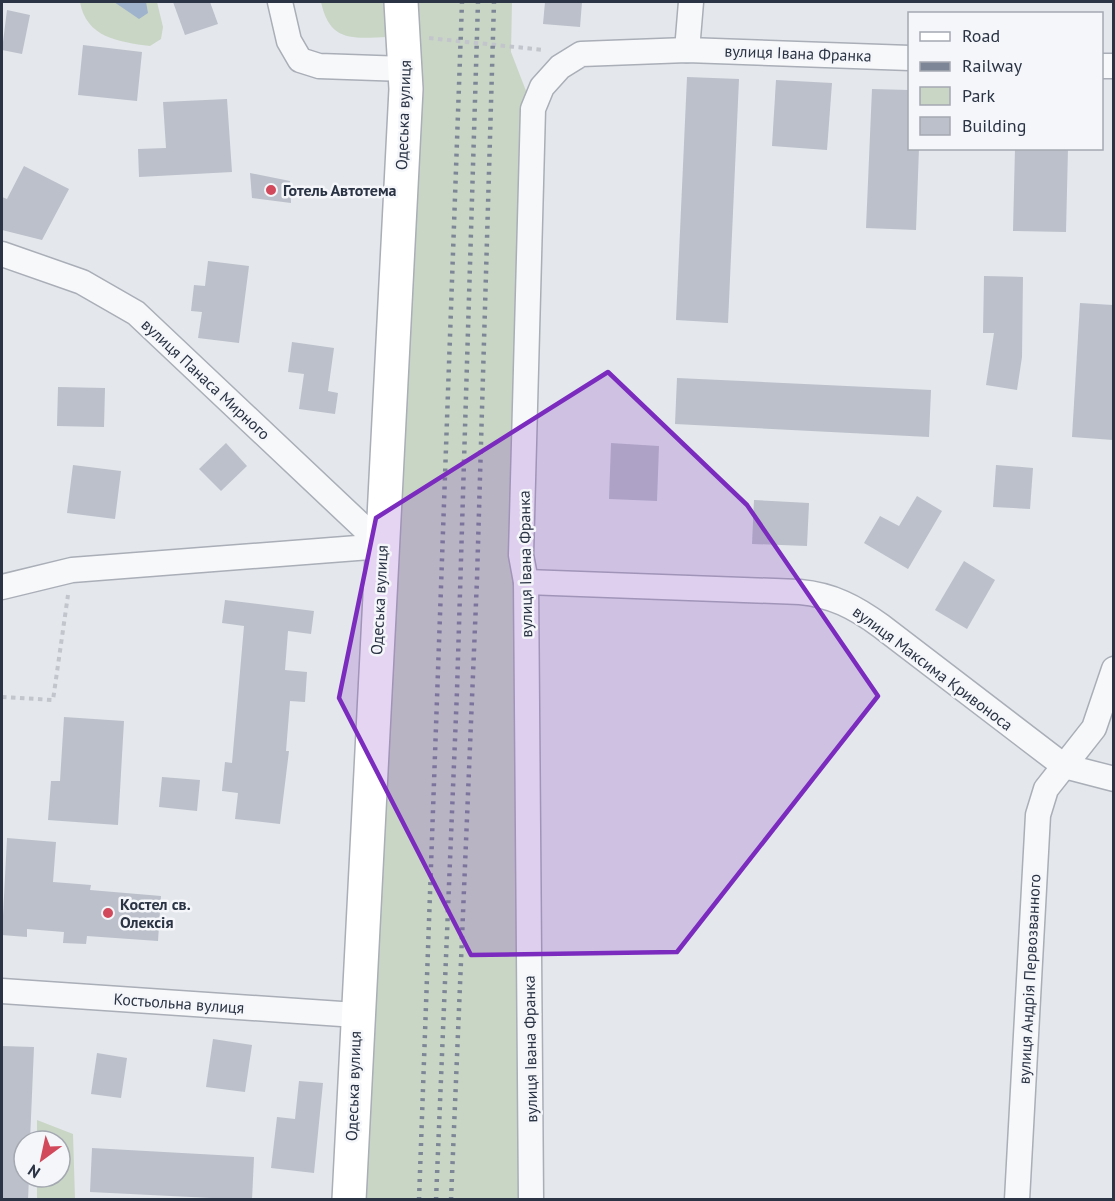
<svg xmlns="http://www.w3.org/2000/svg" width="1115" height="1201" viewBox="0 0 1115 1201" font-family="'PT Sans',sans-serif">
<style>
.green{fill:#c9d6c5}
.water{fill:#9fb4cc}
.building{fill:#bbc0ca}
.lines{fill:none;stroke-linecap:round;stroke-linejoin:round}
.street-casing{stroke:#a9aeb7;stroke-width:27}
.secondary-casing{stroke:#a9aeb7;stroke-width:36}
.path{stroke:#c2c5cb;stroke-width:4;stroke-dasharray:4.5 4.5;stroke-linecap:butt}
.street{stroke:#f7f8fa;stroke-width:24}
.secondary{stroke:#fff;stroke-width:33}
.rail{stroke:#7d8696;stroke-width:4.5;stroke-dasharray:3 6;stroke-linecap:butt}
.marked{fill:#7b2cbf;fill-opacity:0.2;stroke:#7b2cbf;stroke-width:4.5;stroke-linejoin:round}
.poi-dot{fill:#d1495b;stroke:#f4f6f9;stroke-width:2}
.labels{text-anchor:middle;stroke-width:5;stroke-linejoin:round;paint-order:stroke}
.street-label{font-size:16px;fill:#2b3445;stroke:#f4f6f9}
.poi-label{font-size:16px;font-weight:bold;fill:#2b3445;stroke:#f4f6f9;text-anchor:start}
</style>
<rect width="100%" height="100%" fill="#e4e7ec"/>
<g class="green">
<path d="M80 2H157L163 27 161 39 150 46C118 42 86 37 80 2Z"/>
<path d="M321 2H512L511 52 533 109 531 1199H349L406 89 388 37C353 38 330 43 321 2Z"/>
<polygon points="37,1120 73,1134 75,1199 37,1199 37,1177 60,1177 60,1141 37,1141"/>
</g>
<polygon class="water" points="114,2 146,2 148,13 139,19"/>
<g class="building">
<polygon points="173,2 210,2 218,24 185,35"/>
<polygon points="545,2 582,2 580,27 543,24"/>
<polygon points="7,10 30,15 22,54 2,50"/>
<polygon points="83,45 142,52 137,101 78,95"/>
<polygon points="687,77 739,79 728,323 676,320"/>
<polygon points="776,80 832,83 827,150 772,146"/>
<polygon points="872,89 909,90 909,148 919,148 916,230 866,228"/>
<polygon points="227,99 232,172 139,177 138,149 166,148 163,102"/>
<polygon points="1015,148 1068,148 1066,232 1013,231"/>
<polygon points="24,166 69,189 42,240 2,230 2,197 7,199"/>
<polygon points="250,173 290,181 291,203 252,198"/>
<polygon points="208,261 249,266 239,343 198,338 202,312 191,311 194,285 205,286"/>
<polygon points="984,276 1023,277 1022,357 1017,390 986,385 994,333 983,333"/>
<polygon points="1080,303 1113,305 1113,440 1072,437"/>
<polygon points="292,342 334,348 328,391 338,393 335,414 299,409 304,374 288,372"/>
<polygon points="677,378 931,390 929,437 675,424"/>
<polygon points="58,387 105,388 104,427 57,426"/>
<polygon points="226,443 247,466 221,491 199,469"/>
<polygon points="611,443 659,446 657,501 609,499"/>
<polygon points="73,465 121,471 115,519 67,513"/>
<polygon points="996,465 1033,468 1030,509 993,507"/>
<polygon points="917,496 942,511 908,569 864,543 880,516 899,526"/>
<polygon points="754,500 809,503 807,546 752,544"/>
<polygon points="964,561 995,580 967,629 935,610"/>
<polygon points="225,600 314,611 311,634 288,631 285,670 307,672 305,702 290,701 286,751 289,751 280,824 235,819 238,793 222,791 225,762 232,763 244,626 222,623"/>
<polygon points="64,717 124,721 118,825 48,820 51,781 60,781"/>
<polygon points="162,777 200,780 197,811 159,807"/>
<polygon points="7,838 56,842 53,882 91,885 90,890 161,896 158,941 87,936 86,944 63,943 64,932 27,929 27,937 2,935"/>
<polygon points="213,1039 252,1045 245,1092 206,1087"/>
<polygon points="2,1046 34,1047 30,1141 24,1141 24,1177 29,1177 28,1200 2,1200"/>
<polygon points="97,1053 127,1058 121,1098 91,1094"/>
<polygon points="299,1081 323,1083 314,1173 271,1168 277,1117 295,1119"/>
<polygon points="92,1148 254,1157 252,1200 90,1192"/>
</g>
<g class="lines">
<defs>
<g id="street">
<polyline points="280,2 289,41 300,60 319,66 405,69"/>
<polyline points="687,50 691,2"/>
<polyline points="1102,66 1114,66"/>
<polyline points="2,254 82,282 136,313 383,546"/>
<path d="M526 582 800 592C832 595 855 607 881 626L1064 766 1114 779"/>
<polyline points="2,587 72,570 383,546"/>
<polyline points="2,991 356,1015"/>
<polyline points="531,1200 526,582 521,555 533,109 542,87 560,67 581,54 687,50 910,58"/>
<polyline points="1017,1200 1038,815 1046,789 1094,728 1114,669"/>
</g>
<polyline id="secondary" points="349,1200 406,89 401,2"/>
</defs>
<use href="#street" class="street-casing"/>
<use href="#secondary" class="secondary-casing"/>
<g class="path">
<polyline points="429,38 544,50"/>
<polyline points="2,697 53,700 68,595"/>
</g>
<use href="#street" class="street"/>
<use href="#secondary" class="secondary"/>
<g class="rail">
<polyline points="419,1200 462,2"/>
<polyline points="436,1200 457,691 478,2"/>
<polyline points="451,1200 477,579 494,2"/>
</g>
</g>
<path class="marked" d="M608 372 747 505 878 696 677 952 471 955 339 698 376 518Z"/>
<g class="poi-dot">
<circle cx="271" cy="190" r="6"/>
<circle cx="108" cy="913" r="6"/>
</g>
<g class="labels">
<g class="street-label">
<text transform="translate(798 53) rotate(2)" y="6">вулиця Івана Франка</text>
<text transform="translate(403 115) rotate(-88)" y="6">Одеська вулиця</text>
<text transform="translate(206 379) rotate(43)" y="6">вулиця Панаса Мирного</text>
<text transform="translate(525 564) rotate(-91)" y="6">вулиця Івана Франка</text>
<text transform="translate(379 600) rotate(-87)" y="6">Одеська вулиця</text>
<text transform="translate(933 668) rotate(37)" y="6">вулиця Максима Кривоноса</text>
<text transform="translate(1029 979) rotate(-87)" y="6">вулиця Андрія Первозванного</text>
<text transform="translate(179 1003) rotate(4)" y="6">Костьольна вулиця</text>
<text transform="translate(530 1049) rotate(-91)" y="6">вулиця Івана Франка</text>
<text transform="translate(353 1086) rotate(-88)" y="6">Одеська вулиця</text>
</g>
<g class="poi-label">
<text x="283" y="196">Готель Автотема</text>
<text x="120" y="910">Костел св.<tspan x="120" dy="18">Олексія</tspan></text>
</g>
</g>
<rect width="1115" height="1201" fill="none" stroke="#2b3445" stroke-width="6"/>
<rect x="908" y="12" width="195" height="138" fill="#f4f6f9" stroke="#a4a8b1" stroke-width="1.5"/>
<rect x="920" y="32" width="30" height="9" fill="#ffffff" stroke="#a4a8b1" stroke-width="1.5"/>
<text x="962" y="42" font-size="18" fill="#2b3445">Road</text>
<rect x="920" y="62" width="30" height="9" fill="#7d8696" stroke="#a4a8b1" stroke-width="1.5"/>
<text x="962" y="72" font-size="18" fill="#2b3445">Railway</text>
<rect x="920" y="87" width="30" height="18" fill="#c9d6c5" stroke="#a4a8b1" stroke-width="1.5"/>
<text x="962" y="102" font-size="18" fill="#2b3445">Park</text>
<rect x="920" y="117" width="30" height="18" fill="#bbc0ca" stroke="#a4a8b1" stroke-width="1.5"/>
<text x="962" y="132" font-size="18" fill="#2b3445">Building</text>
<g transform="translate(42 1159) rotate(213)"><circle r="28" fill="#f4f6f9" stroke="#a4a8b1" stroke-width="1.5"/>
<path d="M0-4.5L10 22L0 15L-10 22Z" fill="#d1495b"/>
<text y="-9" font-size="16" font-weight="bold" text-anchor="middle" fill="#2b3445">N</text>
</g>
</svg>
